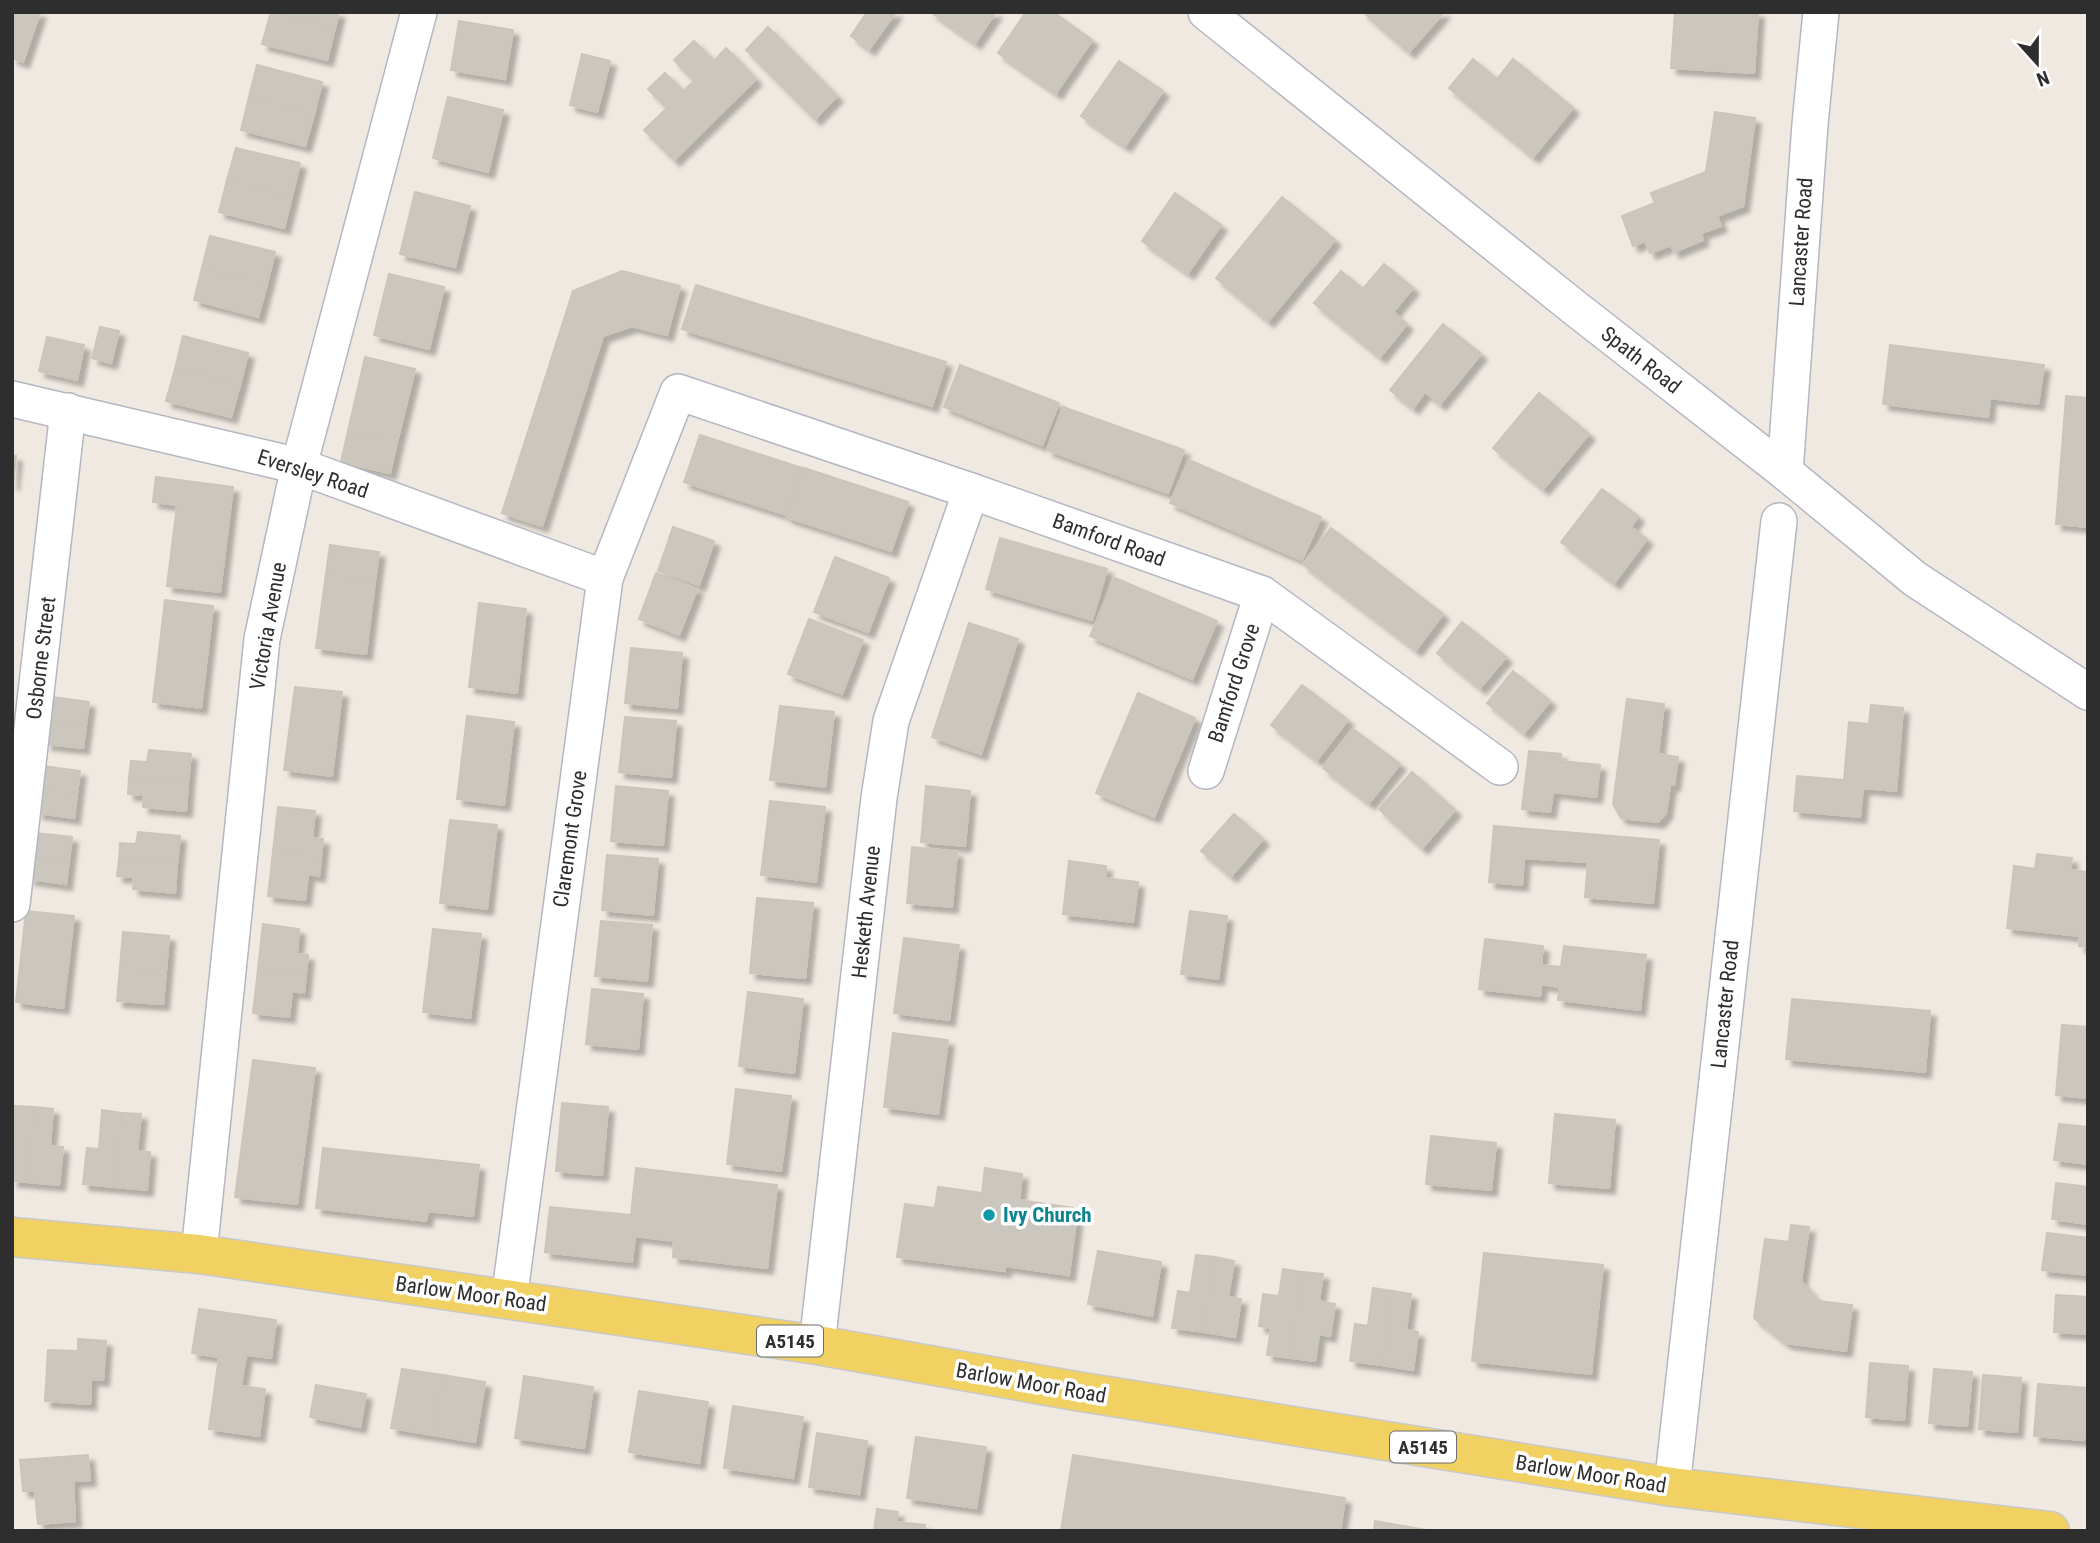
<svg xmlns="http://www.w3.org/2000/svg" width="2100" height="1543" viewBox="0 0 2100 1543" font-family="'Roboto Condensed',sans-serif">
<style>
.building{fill:#cbc7bf;stroke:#cbc5ba;stroke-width:2;filter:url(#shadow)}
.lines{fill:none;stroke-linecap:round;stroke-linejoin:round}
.minor-casing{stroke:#b4b7c1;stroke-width:38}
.major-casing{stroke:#c9c9c9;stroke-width:41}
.minor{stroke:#fff;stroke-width:35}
.major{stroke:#f2d163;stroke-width:38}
.culture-dot{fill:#0f9aa8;stroke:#fff;stroke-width:2.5}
.labels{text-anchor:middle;stroke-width:7;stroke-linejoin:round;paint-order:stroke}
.shield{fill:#fff;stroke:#6d6d6d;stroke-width:2}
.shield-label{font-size:19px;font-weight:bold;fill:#2e2e2e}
.street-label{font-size:21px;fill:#2e2e2e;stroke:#fff}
.culture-label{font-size:21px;font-weight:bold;fill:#0d838f;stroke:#fff;text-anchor:start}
</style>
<defs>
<filter id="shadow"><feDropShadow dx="6" dy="6" stdDeviation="2" flood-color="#0004"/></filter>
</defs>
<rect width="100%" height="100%" fill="#efe9e1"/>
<g class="building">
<polygon points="12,12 40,12 23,62 12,58"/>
<polygon points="271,12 339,12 335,28"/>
<polygon points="271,12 335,28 327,60 262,44"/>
<polygon points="867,12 896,12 869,49 851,36"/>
<polygon points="931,12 996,12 975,43"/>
<polygon points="1026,12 1053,12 1092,40 1056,93 998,53"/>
<polygon points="1363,12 1444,12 1409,52"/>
<polygon points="1675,12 1758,12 1754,73 1671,68"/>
<polygon points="459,21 513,30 505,79 451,70"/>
<polygon points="768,27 837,96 815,119 746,50"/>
<polygon points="694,41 714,61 726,48 756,79 674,160 644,130 667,108 648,89 665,73 683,91 694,81 674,60"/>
<polygon points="582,54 610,61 597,112 570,105"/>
<polygon points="1473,59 1497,79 1513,59 1573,108 1533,157 1449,88"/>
<polygon points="1119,61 1163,91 1125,146 1081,116"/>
<polygon points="257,65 322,82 314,114 249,97"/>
<polygon points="249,97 314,114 305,146 241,130"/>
<polygon points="448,97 503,110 488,172 433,158"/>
<polygon points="1715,112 1755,118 1743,206 1717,216 1721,226 1701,233 1703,240 1674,252 1671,245 1650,253 1645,241 1633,246 1622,216 1655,203 1651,193 1706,172"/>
<polygon points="236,148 300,163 292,196 227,180"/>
<polygon points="227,180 292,196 284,228 219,212"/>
<polygon points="415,192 470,206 455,267 400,254"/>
<polygon points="1175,193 1221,225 1188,273 1142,241"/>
<polygon points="1282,197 1335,240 1268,321 1216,278"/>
<polygon points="210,236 275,252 267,284 202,268"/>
<polygon points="1384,264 1413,288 1393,312 1407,324 1380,357 1314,303 1341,271 1363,289"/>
<polygon points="202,268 267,284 258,317 194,300"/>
<polygon points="622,271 680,286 667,335 632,326 603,336 542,526 502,513 573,291"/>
<polygon points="389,274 444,287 429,349 374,335"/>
<polygon points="696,285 946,362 932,406 682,329"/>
<polygon points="1443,324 1481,354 1440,404 1425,392 1413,408 1390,390"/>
<polygon points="100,327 119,331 111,363 92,358"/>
<polygon points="183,336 248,353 240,385 175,369"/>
<polygon points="47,337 84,345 77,380 39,371"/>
<polygon points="1890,345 2044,365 2038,404 1990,398 1988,417 1883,404"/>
<polygon points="365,357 415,369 397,442 348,431"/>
<polygon points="960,365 1059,403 1042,445 944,407"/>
<polygon points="175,369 240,385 231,417 166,401"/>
<polygon points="1539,393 1589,434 1543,489 1493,448"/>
<polygon points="2066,396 2088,398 2088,527 2056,524"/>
<polygon points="1063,407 1184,450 1168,493 1047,450"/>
<polygon points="348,431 397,442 390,473 341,462"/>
<polygon points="700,435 802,468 787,515 684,482"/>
<polygon points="12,455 16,456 13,484 12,484"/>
<polygon points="1189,460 1321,517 1302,560 1170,503"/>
<polygon points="804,468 908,502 891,551 787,517"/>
<polygon points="156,477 233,487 220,592 167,586 177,505 153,502"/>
<polygon points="1602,489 1638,516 1631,527 1647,539 1614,583 1561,542"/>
<polygon points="673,527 714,541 699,585 658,571"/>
<polygon points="1331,528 1443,614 1416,650 1303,564"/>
<polygon points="1000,538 1107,569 1092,620 986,589"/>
<polygon points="330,545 379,552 375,581 326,574"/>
<polygon points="835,557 889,578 868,632 814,612"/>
<polygon points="656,573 697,589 679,635 639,619"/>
<polygon points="326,574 375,581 366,654 316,648"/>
<polygon points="1115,578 1217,621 1192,679 1090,636"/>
<polygon points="165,600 213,606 201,708 153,702"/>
<polygon points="479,603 526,609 517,693 469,687"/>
<polygon points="809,619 863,640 842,694 788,674"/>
<polygon points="1462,622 1506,657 1480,688 1437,653"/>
<polygon points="969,623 1018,639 981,754 932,737"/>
<polygon points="631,648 682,653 677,708 625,703"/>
<polygon points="1513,671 1550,701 1524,733 1487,703"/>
<polygon points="1302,685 1348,720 1317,760 1271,725"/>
<polygon points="295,687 342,692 332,776 284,770"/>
<polygon points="1138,693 1195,718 1154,817 1096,793"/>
<polygon points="52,697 89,702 86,725 49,720"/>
<polygon points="1627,699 1664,704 1658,754 1678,757 1674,785 1670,785 1666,813 1658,822 1621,818 1613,804"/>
<polygon points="1871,705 1903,708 1896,791 1863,788 1860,817 1794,811 1797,776 1844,780 1849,722 1869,724"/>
<polygon points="780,706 834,712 825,787 770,780"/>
<polygon points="467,716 514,722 504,805 457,799"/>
<polygon points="625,717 676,721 671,777 619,772"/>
<polygon points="49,720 86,725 83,748 46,744"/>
<polygon points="1353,729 1400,764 1369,803 1323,768"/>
<polygon points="149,750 191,754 188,782 129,777 131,761 147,762"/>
<polygon points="1529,751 1561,754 1560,761 1600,765 1596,797 1553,792 1550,812 1522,809"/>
<polygon points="43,766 80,771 77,794 40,790"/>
<polygon points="1412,772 1455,810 1422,848 1379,809"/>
<polygon points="129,777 188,782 186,811 143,807 144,795 128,794"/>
<polygon points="616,786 668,791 663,845 611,841"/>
<polygon points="926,786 970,791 965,846 921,842"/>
<polygon points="40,790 77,794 74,818 37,813"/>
<polygon points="770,801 825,807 816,882 761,875"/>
<polygon points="278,807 315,811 312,838 323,839 321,858 273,852"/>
<polygon points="1234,814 1263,839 1231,876 1201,851"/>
<polygon points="450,820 497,825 487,909 440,903"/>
<polygon points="1494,826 1659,840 1653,903 1585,897 1588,862 1524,858 1522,885 1489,882"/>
<polygon points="138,832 180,836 177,864 119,859 120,843 136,844"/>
<polygon points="35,833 72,837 69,860 32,856"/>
<polygon points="912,847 957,852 952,907 907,903"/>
<polygon points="273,852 321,858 319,876 308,874 305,900 268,896"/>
<polygon points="2037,854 2072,858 2070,870 2088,872 2088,947 2079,946 2080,936 2007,928 2014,866 2035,869"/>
<polygon points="607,855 658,859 653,915 602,910"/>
<polygon points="32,856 69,860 66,884 29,879"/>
<polygon points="119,859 177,864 175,893 133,889 134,877 117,876"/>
<polygon points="1069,861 1106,866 1105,878 1138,882 1133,922 1063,914"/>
<polygon points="757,898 813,903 805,978 750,973"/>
<polygon points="26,911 74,916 63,1008 16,1002"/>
<polygon points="1190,911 1227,916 1218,979 1181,974"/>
<polygon points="601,921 652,925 647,981 595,976"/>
<polygon points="263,924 299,929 297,954 308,955 306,974 258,969"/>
<polygon points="433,929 481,934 470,1018 423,1012"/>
<polygon points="123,932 169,936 166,971 120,967"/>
<polygon points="904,938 959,945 949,1020 894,1013"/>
<polygon points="1485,939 1543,946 1541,965 1561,967 1564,946 1646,955 1640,1010 1558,1000 1560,987 1541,984 1540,996 1479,989"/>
<polygon points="120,967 166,971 163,1004 117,1001"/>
<polygon points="258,969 306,974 304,993 292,991 289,1017 253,1013"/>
<polygon points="592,989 643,994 638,1049 586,1044"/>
<polygon points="748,992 803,999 794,1073 739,1066"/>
<polygon points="1792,999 1930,1011 1925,1072 1786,1059"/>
<polygon points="2062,1025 2088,1027 2088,1098 2056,1095"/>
<polygon points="893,1033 948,1040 938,1114 884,1107"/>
<polygon points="253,1060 315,1068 297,1204 235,1197"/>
<polygon points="736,1089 791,1096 781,1171 727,1164"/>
<polygon points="562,1103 608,1107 602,1175 556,1171"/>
<polygon points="15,1106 34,1107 28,1182 12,1181"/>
<polygon points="34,1107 53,1109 50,1146 63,1147 59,1185 28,1182"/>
<polygon points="102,1110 122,1113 115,1187 83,1184 87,1148 99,1149"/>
<polygon points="122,1113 141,1114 137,1151 150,1152 147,1190 115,1187"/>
<polygon points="1555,1114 1615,1120 1609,1188 1549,1183"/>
<polygon points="2059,1124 2088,1127 2088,1164 2054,1160"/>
<polygon points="1431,1136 1496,1143 1491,1190 1426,1184"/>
<polygon points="323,1148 479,1165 473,1216 428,1211 426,1221 316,1208"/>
<polygon points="636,1168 777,1185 767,1268 673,1257 674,1241 635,1236 632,1262 545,1252 550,1207 631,1215"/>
<polygon points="985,1168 1022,1174 1019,1200 1073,1208 1076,1221 1069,1275 1005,1266 1005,1271 897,1257 905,1204 935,1208 938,1187 982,1193"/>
<polygon points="2056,1183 2088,1187 2088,1224 2052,1219"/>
<polygon points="1791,1225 1809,1227 1801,1281 1818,1301 1852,1305 1846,1351 1786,1343 1754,1318 1765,1239 1789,1242"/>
<polygon points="2047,1233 2088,1238 2088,1275 2042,1270"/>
<polygon points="1098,1251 1161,1262 1152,1316 1088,1304"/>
<polygon points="1484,1253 1603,1265 1591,1374 1472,1361"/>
<polygon points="1196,1255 1215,1257 1204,1332 1172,1328 1178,1291 1190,1293"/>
<polygon points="1215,1257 1234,1261 1228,1297 1241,1299 1235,1337 1204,1332"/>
<polygon points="1283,1269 1302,1272 1291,1358 1267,1355 1271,1328 1259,1326 1263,1294 1279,1296"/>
<polygon points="1302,1272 1323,1274 1319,1301 1335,1304 1330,1336 1319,1334 1315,1361 1291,1358"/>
<polygon points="1373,1288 1393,1291 1382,1365 1350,1361 1355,1324 1368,1326"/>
<polygon points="1393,1291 1411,1294 1406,1330 1418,1332 1413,1370 1382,1365"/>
<polygon points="2056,1295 2088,1297 2088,1334 2054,1332"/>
<polygon points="199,1309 276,1320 271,1358 246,1355 241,1386 265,1389 259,1436 209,1429 219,1357 192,1353"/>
<polygon points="78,1339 106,1341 103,1380 91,1379 90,1404 45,1401 48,1350 78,1351"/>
<polygon points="1870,1363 1908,1366 1904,1420 1866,1417"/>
<polygon points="402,1369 443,1375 433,1435 391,1428"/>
<polygon points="1934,1369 1972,1372 1967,1426 1929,1423"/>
<polygon points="443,1375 485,1382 475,1442 433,1435"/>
<polygon points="1983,1375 2021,1378 2017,1432 1979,1429"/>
<polygon points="524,1376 593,1387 584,1448 515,1438"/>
<polygon points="2038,1384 2088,1388 2084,1440 2034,1436"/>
<polygon points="316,1385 366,1394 360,1427 310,1417"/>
<polygon points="639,1391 708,1402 699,1463 629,1452"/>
<polygon points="733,1406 803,1417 793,1478 724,1468"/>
<polygon points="817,1433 867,1441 859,1494 809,1487"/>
<polygon points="916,1437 986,1447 976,1508 907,1498"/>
<polygon points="88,1455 90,1480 73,1481 75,1521 38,1524 35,1491 23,1491 20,1460"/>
<polygon points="1073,1455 1345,1498 1340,1531 1061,1531"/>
<polygon points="877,1509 898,1512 896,1522 925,1525 925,1531 874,1531"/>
<polygon points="1375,1521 1432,1531 1374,1531"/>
</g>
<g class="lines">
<defs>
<g id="minor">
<polyline points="1206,12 1575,308 1785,472 1915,579 2088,692"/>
<polyline points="12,399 299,466 605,578"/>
<polyline points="1785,472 1810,124 1821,12"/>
<polyline points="1206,771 1262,594"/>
<polyline points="12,904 68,411"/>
<polyline points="199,1254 262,639 299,466 419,12"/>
<polyline points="509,1300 605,578 678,392 971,491 1262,594 1500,767"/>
<polyline points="817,1345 879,798 891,721 971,491"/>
<polyline points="1672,1487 1779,521"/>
</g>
<polyline id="major" points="12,1237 199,1254 817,1345 1070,1390 1672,1487 2050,1531"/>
</defs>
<use href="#minor" class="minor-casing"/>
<use href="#major" class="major-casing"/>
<use href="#minor" class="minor"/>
<use href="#major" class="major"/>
</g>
<circle class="culture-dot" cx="989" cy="1215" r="7"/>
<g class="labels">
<g class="shield">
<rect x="757" y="1325.5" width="66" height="31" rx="5"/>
<rect x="1390" y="1431.5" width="66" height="31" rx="5"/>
</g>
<g class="shield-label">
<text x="790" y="1348">A5145</text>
<text x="1423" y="1454">A5145</text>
</g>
<g class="street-label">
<text transform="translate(1801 242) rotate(-86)" y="7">Lancaster Road</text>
<text transform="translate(1641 360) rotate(38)" y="7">Spath Road</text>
<text transform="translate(313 474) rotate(18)" y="7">Eversley Road</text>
<text transform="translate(1109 540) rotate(20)" y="7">Bamford Road</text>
<text transform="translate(268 626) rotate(-80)" y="7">Victoria Avenue</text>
<text transform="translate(41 658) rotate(-83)" y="7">Osborne Street</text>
<text transform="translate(1234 683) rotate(-72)" y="7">Bamford Grove</text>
<text transform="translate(570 839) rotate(-82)" y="7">Claremont Grove</text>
<text transform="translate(866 912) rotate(-84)" y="7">Hesketh Avenue</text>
<text transform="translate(1725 1004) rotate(-84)" y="7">Lancaster Road</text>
<text transform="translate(471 1294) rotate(8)" y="7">Barlow Moor Road</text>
<text transform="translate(1031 1383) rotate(10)" y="7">Barlow Moor Road</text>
<text transform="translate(1591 1474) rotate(9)" y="7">Barlow Moor Road</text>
</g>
<g class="culture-label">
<text x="1003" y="1222">Ivy Church</text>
</g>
</g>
<rect width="2100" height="1543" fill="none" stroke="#2e2e2e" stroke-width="28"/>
<g transform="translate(2037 63) rotate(159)" stroke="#ffffff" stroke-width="5" paint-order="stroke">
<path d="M0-5L12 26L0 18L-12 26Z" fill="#2e2e2e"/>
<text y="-10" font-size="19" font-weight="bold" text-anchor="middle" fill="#2e2e2e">N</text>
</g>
</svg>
